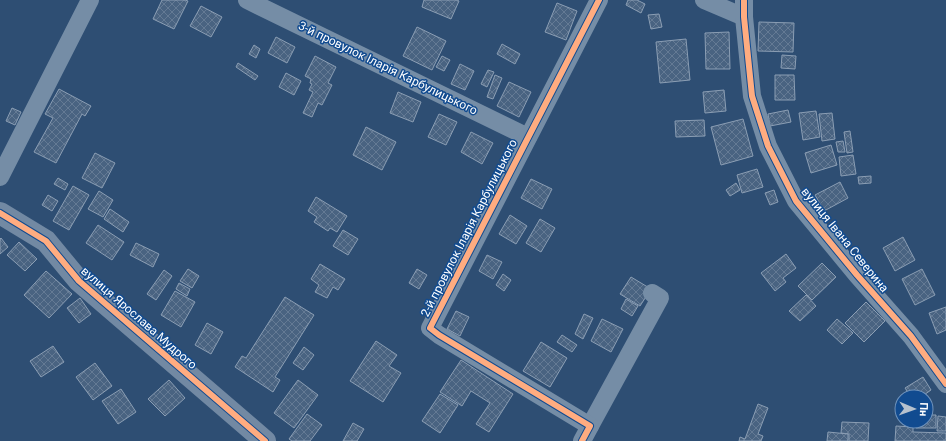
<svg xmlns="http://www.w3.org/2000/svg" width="946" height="441" viewBox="0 0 946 441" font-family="Roboto,sans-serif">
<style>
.building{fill:url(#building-cross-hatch);stroke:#8b9eb4}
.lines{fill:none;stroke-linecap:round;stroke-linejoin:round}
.street{stroke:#758da6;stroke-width:18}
.secondary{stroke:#7289a3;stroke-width:22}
.cycleway-casing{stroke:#114b90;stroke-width:8}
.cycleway{stroke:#ffac80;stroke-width:6}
.labels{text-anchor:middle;stroke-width:3;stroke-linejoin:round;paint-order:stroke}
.street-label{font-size:12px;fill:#fff;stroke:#114b90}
</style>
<defs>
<pattern id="building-cross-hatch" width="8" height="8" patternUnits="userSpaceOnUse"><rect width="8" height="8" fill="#496381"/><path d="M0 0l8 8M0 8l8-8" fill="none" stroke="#647a94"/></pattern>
</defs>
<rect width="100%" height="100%" fill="#2e4e73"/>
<g class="building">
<polygon points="162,0 185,0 188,1 174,29 153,19"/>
<polygon points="424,0 457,0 459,1 451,19 422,7"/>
<polygon points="628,0 637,0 645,4 641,13 626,5"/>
<polygon points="557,3 577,11 566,40 545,32"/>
<polygon points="201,6 222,17 211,37 190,26"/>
<polygon points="659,14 662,27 651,29 648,15"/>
<polygon points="759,22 794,23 793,52 758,51"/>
<polygon points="417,27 446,41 432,70 403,56"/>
<polygon points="729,32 730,69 706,69 705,33"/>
<polygon points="276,37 295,47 287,63 268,53"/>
<polygon points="686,39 690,80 660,83 656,42"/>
<polygon points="502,44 520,54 515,64 497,54"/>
<polygon points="254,45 260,49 256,58 249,54"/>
<polygon points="782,55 796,56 795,69 781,68"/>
<polygon points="315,56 336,67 328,83 332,85 322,105 318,103 312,117 303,113 313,92 309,90 312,84 310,83 311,79 305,76"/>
<polygon points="442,56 450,60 444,71 436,67"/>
<polygon points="238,63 258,76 255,80 236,67"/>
<polygon points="460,64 474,71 465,90 451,84"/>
<polygon points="488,70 494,72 487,87 481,84"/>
<polygon points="286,73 301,81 294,95 279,87"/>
<polygon points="495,75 502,78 493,99 487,97"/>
<polygon points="775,75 794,75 795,100 775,100"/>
<polygon points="509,82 531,92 519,117 497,106"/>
<polygon points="59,89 91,106 85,116 82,114 56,163 34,152 53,118 45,114"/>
<polygon points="724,90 726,111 705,113 703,92"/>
<polygon points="398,92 421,102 413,122 390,113"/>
<polygon points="12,108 21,112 15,125 6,121"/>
<polygon points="788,110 791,122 770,126 768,114"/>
<polygon points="816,111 820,137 803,140 799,113"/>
<polygon points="832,113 835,139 822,141 819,114"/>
<polygon points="439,114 457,122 446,145 428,137"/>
<polygon points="743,119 753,156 721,165 711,127"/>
<polygon points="704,120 705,136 676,137 675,121"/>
<polygon points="366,127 396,142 382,170 353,155"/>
<polygon points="850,131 853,152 847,153 844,132"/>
<polygon points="471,132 493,143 482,164 461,152"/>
<polygon points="843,141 845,152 838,152 836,142"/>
<polygon points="831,145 837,165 811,173 805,153"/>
<polygon points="95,153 115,163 102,188 82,178"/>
<polygon points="853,155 856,174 841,176 839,157"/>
<polygon points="757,169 763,187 742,193 737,175"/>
<polygon points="871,176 871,183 859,184 858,177"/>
<polygon points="58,178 68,184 65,190 54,184"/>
<polygon points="531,179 552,189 542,209 521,198"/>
<polygon points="840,182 848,198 824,211 815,195"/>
<polygon points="736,183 740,190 730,196 726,190"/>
<polygon points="73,186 89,195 69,230 53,221"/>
<polygon points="774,190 778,202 770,205 765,193"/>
<polygon points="99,191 113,200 103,217 88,209"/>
<polygon points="48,195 58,201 52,211 42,205"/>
<polygon points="316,197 347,216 337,232 330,228 328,231 314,222 317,217 308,211"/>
<polygon points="110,209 129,222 123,232 104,219"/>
<polygon points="510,215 527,226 516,244 499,234"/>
<polygon points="540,219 555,228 541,252 526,243"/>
<polygon points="98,225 124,242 112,260 86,243"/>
<polygon points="343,230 358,239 348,255 333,246"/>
<polygon points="903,237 915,260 895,271 883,248"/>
<polygon points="1,238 8,247 0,254 0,239"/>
<polygon points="19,242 37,259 25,271 7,255"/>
<polygon points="136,243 159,254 153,267 130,255"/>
<polygon points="786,254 796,268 783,278 786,282 775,291 761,273"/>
<polygon points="487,255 502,262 493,279 479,271"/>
<polygon points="822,263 836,277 812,300 798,286"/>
<polygon points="320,264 345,279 338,290 333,287 327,298 315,292 319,285 311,279"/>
<polygon points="188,269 199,276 192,288 180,281"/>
<polygon points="417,269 427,275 419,289 409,283"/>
<polygon points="922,269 935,295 915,305 902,279"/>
<polygon points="164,270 172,276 156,300 147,294"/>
<polygon points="46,271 72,294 49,318 24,295"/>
<polygon points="503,274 511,280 504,291 496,285"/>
<polygon points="631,277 651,289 640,306 620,294"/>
<polygon points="179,283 190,289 187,296 176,289"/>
<polygon points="175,291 195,302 181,327 161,315"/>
<polygon points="806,295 816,306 800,321 789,311"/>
<polygon points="285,297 314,315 275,377 280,380 273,392 235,367 242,356 246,358"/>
<polygon points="80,298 91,314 79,323 67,308"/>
<polygon points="626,299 638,306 632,316 621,309"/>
<polygon points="866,302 885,321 864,342 845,323"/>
<polygon points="946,307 946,330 937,334 929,313"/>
<polygon points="456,311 469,317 460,336 447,329"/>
<polygon points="584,314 593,318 583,339 575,334"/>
<polygon points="602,319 623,329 611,352 591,341"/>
<polygon points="837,319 853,333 842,344 827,330"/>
<polygon points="207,323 223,332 211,354 195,345"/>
<polygon points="562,335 577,345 572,352 557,342"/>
<polygon points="376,341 397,355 389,366 401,373 383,402 350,381"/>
<polygon points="541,342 567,358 550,387 523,371"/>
<polygon points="53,346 64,362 41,377 30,361"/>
<polygon points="304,347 314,355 303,370 293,363"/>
<polygon points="461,360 513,394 489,432 476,424 490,403 471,391 462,406 440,392"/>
<polygon points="95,363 112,386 93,400 76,377"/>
<polygon points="923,377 931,390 921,397 911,397 905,388"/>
<polygon points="169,380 185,398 165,416 148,399"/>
<polygon points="298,380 318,395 294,428 274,413"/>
<polygon points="121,389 136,412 118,424 102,401"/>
<polygon points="440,394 458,405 440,433 422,421"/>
<polygon points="758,404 768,408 758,434 763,436 761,441 739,441 740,437 745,439"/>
<polygon points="307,414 322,425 310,441 292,441 289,439"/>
<polygon points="926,415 936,415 936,428 916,428 916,421 926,421"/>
<polygon points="938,416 946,417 946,431 937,431"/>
<polygon points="842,422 869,423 868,441 849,441 849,434 841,433"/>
<polygon points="353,423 364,429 357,441 343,441"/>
<polygon points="896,426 913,427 913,432 946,433 946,441 895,441"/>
<polygon points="828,432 848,434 848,441 827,441"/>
</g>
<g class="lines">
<g class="street">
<polyline points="247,0 528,137"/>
<polyline points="704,0 744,17"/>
<polyline points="744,0 744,17 752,96 768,146 796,201 857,275 911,336 946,384"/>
<polyline points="0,177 90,0"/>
<polyline points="590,426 660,298 652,293"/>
<polyline points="582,441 590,426 439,335 430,328 599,0"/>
</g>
<polyline class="secondary" points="0,213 46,241 79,281 265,441"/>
<defs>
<g id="cycleway">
<polyline points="744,0 744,17 752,96 768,146 796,201 857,275 911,336 946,384"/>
<polyline points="0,213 46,241 79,281 265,441"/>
<polyline points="582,441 590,426 439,335 430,328 599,0"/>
</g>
</defs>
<use href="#cycleway" class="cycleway-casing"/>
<use href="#cycleway" class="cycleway"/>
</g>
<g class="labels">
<g class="street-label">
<text transform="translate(388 68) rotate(26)" y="4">3-й провулок Іларія Карбулицького</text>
<text transform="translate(469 228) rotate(-63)" y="4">2-й провулок Іларія Карбулицького</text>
<text transform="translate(845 240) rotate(51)" y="4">вулиця Івана Северина</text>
<text transform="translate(139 318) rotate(41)" y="4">вулиця Ярослава Мудрого</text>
</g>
</g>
<g transform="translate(914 409) rotate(92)"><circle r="19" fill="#114b90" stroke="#7093bc"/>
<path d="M0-3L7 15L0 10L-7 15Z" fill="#b6c1ce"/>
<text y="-6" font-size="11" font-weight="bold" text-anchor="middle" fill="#ffffff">Пн</text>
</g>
</svg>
